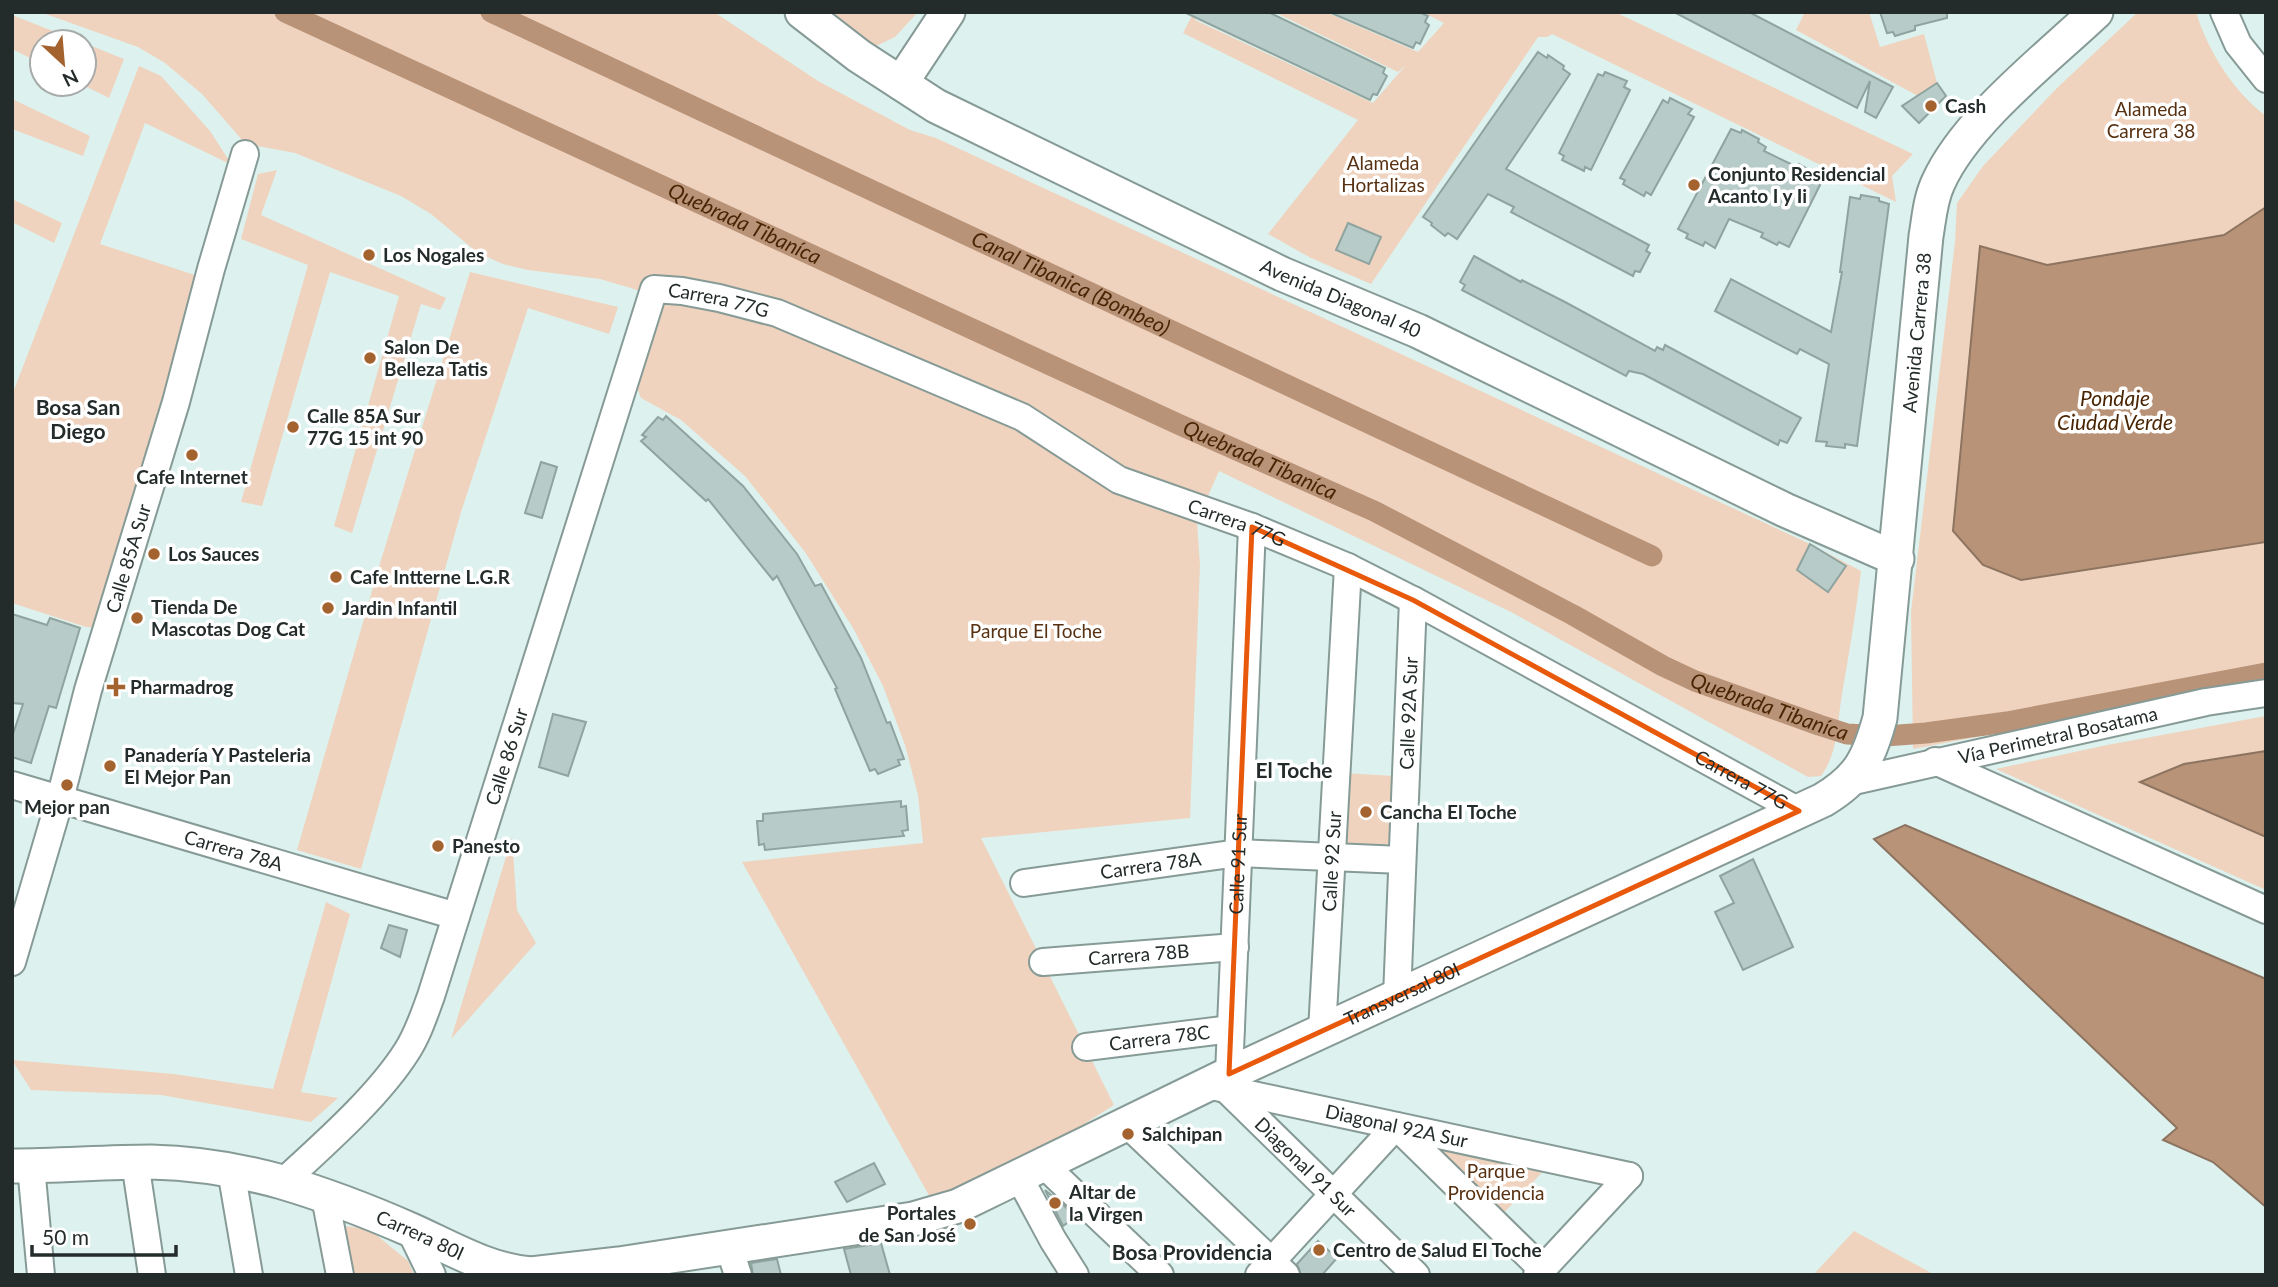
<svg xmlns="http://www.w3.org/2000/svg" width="2278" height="1287" viewBox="0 0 2278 1287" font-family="Lato,sans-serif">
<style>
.green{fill:#efd3be}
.water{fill:#b99378;stroke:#8c7461;stroke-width:2}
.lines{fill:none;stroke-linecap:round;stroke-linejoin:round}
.canal{stroke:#b99378;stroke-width:21}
.building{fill:#b7cbc8;stroke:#8fa39f;stroke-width:2}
.minor-casing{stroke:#869a96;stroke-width:30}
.major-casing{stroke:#869a96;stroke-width:37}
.minor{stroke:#fff;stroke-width:26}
.major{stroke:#fff;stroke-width:33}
.marked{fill:none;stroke:#e8590c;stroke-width:5;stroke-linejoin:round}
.poi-dot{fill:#a4632e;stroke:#fff;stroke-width:2.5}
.labels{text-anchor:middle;stroke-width:7;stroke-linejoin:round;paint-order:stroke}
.poi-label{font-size:19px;font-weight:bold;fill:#242c2b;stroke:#fff;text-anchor:start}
.park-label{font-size:19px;fill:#573111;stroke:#fff}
.street-label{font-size:19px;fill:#242c2b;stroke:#fff}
.water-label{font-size:21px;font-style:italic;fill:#4a2503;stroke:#fff}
.neighbourhood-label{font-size:21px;font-weight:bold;fill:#242c2b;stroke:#fff}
</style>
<rect width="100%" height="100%" fill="#ddf2ee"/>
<g class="green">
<path d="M40 12H714L818 81 910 130 936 138 1810 544 1861 571C1856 613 1849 653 1842 694 1837 723 1839 751 1821 776L1808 777 1511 612 1219 471 1197 521 1200 566 1190 818 981 838 1114 1105 1034 1156 931 1199 742 862 923 843 918 795 905 745 883 686 853 628 805 552 745 476 681 420 641 398 636 385 663 303 634 289 600 279 528 270 503 264 478 253 431 214 401 196 295 153 253 145 243 141 202 94 165 63 138 47Z"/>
<polygon points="827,12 918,12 895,37 876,46 856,39"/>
<polygon points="1194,12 1198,12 1195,20 1373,103 1406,65 1398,72 1274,12 1325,12 1418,52 1444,23 1422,12 1615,12 1913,154 1892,176 1896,202 1552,34 1547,37 1538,37 1371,284 1311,258 1268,234 1358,120 1183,33"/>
<polygon points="1805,12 1869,12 1880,47 1924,34 1937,83 1918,96 1796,30"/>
<path d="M2138 12H2196C2208 51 2233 91 2266 116V682L1913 749 1911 612 1955 242 1957 203 1983 166 2057 88Z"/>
<polygon points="12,15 81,42 42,42 42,64 12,49"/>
<polygon points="84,43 124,59 109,98 81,84 84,84"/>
<polygon points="139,66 161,76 210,131 232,165 145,123 100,244 201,277 100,628 86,627 12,603 12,395"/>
<polygon points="12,99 90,136 83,156 12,129"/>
<polygon points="277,170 261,215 446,298 440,310 421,304 352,533 334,526 399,296 330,272 262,506 241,502 308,265 241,239 258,174"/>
<polygon points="12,199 62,223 54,243 12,222"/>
<polygon points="470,272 618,307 609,334 528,308 461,512 361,869 297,850 381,560"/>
<polygon points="2266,716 2266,890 1996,769 2107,745"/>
<polygon points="1344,773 1394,776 1388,852 1339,848"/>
<polygon points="512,837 517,910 536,943 451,1039"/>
<polygon points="326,902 350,914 301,1092 338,1098 311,1122 161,1095 31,1090 12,1060 174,1074 273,1089"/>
<polygon points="1413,1140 1550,1164 1498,1219"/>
<polygon points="345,1226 369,1229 408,1261 414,1275 350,1275"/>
<polygon points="1854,1231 1935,1275 1813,1275"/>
</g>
<g class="water">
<polygon points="2266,207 2266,542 2021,580 1983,565 1953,531 1980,246 2047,265 2224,235"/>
<polygon points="2266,751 2266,837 2140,782 2184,764"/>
<polygon points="1905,825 2266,979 2266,1207 2213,1162 2163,1140 2177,1128 1874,839"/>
</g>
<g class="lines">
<g class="canal">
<path id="s1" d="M285 12 1178 424 1374 511 1573 615 1663 666 1695 681 1819 725 1847 734 1885 736 1926 733 2007 722 2266 673"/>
<path id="s2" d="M491 12 1652 556"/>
</g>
</g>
<g class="building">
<polygon points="1184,12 1268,12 1385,68 1383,73 1387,76 1377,95 1373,94 1370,100"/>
<polygon points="1329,12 1419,12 1428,16 1425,22 1429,25 1420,44 1416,42 1413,48"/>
<polygon points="1674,12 1749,12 1893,87 1876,118 1865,112 1870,81 1857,108"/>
<polygon points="1880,12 1947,12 1947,18 1915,26 1915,30 1895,36 1893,32 1887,33"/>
<polygon points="1538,52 1547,58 1548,55 1564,66 1563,69 1570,74 1506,169 1649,245 1646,251 1650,253 1640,272 1635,271 1633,276 1511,212 1514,207 1488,194 1457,239 1448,233 1445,236 1431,225 1432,223 1423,217"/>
<polygon points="1605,72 1627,81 1624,87 1630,90 1591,170 1585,167 1584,171 1562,160 1564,156 1559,153 1598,74 1603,76"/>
<polygon points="1937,83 1946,96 1919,123 1902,106"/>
<polygon points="1670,98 1692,109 1688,114 1694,117 1651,195 1646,192 1644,196 1623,184 1625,180 1620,178 1663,100 1668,103"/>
<polygon points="1731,129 1741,133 1742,130 1759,139 1758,142 1766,147 1764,151 1797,167 1799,164 1815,173 1814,176 1822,181 1789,247 1779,242 1777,245 1761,237 1763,233 1729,219 1715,248 1705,242 1703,246 1686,238 1688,234 1678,229"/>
<polygon points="1861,195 1879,198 1879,201 1889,204 1857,446 1845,444 1845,448 1826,446 1827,442 1816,441 1829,364 1800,349 1797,354 1715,311 1731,279 1831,332 1842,272 1840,272 1850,197 1860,199"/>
<polygon points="1348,223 1381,237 1369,264 1336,250"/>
<polygon points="1474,256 1521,282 1522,280 1565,302 1655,351 1657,347 1663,350 1665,345 1801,418 1787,443 1780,440 1778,445 1643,374 1629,371 1626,376 1462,290 1465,285 1460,282"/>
<polygon points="666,416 743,486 797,554 815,586 821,584 861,658 887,723 890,722 904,759 898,760 900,765 878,774 875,769 870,771 835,689 837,688 777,576 773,580 708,499 706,501 641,441 646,437 642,435 658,417 663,420"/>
<polygon points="541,462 557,467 542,518 525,513"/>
<polygon points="1810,544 1846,566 1828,592 1797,570"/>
<polygon points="12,614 47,625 50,618 80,628 56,708 49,706 31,763 12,757 12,737 23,704 12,703"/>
<polygon points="553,714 586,722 568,776 539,767"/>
<polygon points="901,801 901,807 906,806 908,830 902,831 904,836 765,850 764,844 759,845 757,821 763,821 763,814"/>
<polygon points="1753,859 1793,947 1743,970 1715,912 1734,903 1720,876"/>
<polygon points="389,925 407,930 400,957 381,948"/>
<polygon points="874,1163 885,1184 847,1202 835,1182"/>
<polygon points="1045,1190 1059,1201 1076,1217 1063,1226"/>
<polygon points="1318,1241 1337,1258 1322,1275 1301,1275 1297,1264"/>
<polygon points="881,1243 890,1275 851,1275 844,1249"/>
<polygon points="777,1259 781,1275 753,1275 751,1263"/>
</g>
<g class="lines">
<defs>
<g id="minor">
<polyline points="2224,12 2238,44 2266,79"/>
<polyline points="1935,761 2266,910"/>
<path id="s3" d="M1849 782 2206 702 2266 693"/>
<path id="s4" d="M12 785 456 916"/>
<path id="s5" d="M1024 883 1238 853 1402 860"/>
<path id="s6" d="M12 962 60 799 88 690 176 402 211 269 245 154"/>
<path id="s7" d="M1043 962 1235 947"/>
<path id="s8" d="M1397 997 1413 600"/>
<path id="s9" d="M1322 1031 1348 567"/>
<path id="s10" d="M1086 1047 1231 1029"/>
<path id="s11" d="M1229 1074 1252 527"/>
<path id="s12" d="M1207 1085 1629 1176"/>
<path id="s13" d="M1227 1090 1416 1275"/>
<polyline points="1127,1124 1286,1275"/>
<polyline points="135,1162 152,1275"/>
<polyline points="1044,1165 1160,1275"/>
<polyline points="31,1166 41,1275"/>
<polyline points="231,1170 249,1275"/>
<polyline points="1019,1177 1053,1240 1075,1275"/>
<path id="s14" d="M283 1182C323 1145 378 1097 407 1051 418 1034 424 1015 431 996L654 289 682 291 719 298 777 313 1022 417 1119 480 1252 527 1348 567 1413 600 1799 811"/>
<polyline points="325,1197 340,1275"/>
<polyline points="410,1230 432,1275"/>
<polyline points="729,1247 738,1275"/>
<polyline points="1259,1275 1396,1126 1542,1269"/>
<polyline points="1537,1275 1629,1176"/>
</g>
<g id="major">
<path id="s15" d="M802 12 859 56 936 106 1282 274 1418 331 1785 510 1897 559"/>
<polyline points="901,83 948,12"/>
<path id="s16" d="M12 1166C58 1166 105 1162 151 1162 195 1163 239 1170 282 1182 326 1195 370 1212 411 1230 449 1247 489 1271 531 1274L619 1264 913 1219 958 1206 1229 1074 1823 800C1860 778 1869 758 1880 718L1926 236C1929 219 1930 200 1938 183 1965 122 2046 59 2096 12"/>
</g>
</defs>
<use href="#minor" class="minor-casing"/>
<use href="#major" class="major-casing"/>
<use href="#minor" class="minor"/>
<use href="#major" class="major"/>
</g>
<path class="marked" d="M1252 527 1413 600 1799 811 1229 1074Z"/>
<g class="poi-dot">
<circle cx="1931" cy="106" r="7"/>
<circle cx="1694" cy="185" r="7"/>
<circle cx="369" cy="255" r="7"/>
<circle cx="370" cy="358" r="7"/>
<circle cx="293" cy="427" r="7"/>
<circle cx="192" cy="455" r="7"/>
<circle cx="154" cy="554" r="7"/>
<circle cx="336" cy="577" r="7"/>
<circle cx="328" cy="608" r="7"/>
<circle cx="137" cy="618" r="7"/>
<path d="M112.5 676.5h7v7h7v7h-7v7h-7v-7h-7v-7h7z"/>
<circle cx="110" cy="766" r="7"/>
<circle cx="67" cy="785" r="7"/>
<circle cx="1366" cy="812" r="7"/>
<circle cx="438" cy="846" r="7"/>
<circle cx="1128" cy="1134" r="7"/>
<circle cx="1055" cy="1203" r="7"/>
<circle cx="970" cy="1224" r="7"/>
<circle cx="1319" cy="1250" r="7"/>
</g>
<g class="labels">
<g class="poi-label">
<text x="1945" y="113">Cash</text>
<text x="1708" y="181">Conjunto Residencial<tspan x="1708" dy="22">Acanto I y Ii</tspan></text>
<text x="383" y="262">Los Nogales</text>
<text x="384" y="354">Salon De<tspan x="384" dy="22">Belleza Tatis</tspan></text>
<text x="307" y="423">Calle 85A Sur<tspan x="307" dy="22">77G 15 int 90</tspan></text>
<text x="192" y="484" text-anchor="middle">Cafe Internet</text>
<text x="168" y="561">Los Sauces</text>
<text x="350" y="584">Cafe Intterne L.G.R</text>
<text x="151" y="614">Tienda De<tspan x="151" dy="22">Mascotas Dog Cat</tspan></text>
<text x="342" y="615">Jardin Infantil</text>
<text x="130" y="694">Pharmadrog</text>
<text x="124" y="762">Panadería Y Pasteleria<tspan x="124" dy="22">El Mejor Pan</tspan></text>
<text x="67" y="814" text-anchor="middle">Mejor pan</text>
<text x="1380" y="819">Cancha El Toche</text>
<text x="452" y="853">Panesto</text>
<text x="1142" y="1141">Salchipan</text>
<text x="1069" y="1199">Altar de<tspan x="1069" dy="22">la Virgen</tspan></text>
<text x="956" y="1220" text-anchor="end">Portales<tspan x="956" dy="22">de San José</tspan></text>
<text x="1333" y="1257">Centro de Salud El Toche</text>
</g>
<g class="park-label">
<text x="2151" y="116">Alameda<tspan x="2151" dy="22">Carrera 38</tspan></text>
<text x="1383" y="170">Alameda<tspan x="1383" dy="22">Hortalizas</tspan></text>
<text x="1036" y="638">Parque El Toche</text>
<text x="1496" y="1178">Parque<tspan x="1496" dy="22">Providencia</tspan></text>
</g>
<g class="street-label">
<text dy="7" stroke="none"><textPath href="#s15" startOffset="612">Avenida Diagonal 40</textPath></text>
<text dy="7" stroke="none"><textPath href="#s14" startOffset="1048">Carrera 77G</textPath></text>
<text dy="7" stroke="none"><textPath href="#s16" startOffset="2417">Avenida Carrera 38</textPath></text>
<text dy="7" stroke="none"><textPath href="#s14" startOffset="1615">Carrera 77G</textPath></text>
<text dy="7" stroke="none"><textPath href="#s6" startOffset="420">Calle 85A Sur</textPath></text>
<text dy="7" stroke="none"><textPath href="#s8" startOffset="284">Calle 92A Sur</textPath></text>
<text dy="7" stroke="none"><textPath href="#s3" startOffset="214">Vía Perimetral Bosatama</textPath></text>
<text dy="7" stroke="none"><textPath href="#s14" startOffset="492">Calle 86 Sur</textPath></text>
<text dy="7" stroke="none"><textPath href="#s14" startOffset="2182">Carrera 77G</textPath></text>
<text dy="7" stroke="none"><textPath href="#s4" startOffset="231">Carrera 78A</textPath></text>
<text dy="7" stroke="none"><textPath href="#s9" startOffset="170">Calle 92 Sur</textPath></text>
<text dy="7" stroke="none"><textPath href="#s11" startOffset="210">Calle 91 Sur</textPath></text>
<text dy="7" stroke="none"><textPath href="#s5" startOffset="128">Carrera 78A</textPath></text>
<text dy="7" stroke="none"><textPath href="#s7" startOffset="96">Carrera 78B</textPath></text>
<text dy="7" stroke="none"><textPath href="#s16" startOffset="1463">Transversal 80I</textPath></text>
<text dy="7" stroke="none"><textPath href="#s10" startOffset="74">Carrera 78C</textPath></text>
<text dy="7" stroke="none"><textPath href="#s12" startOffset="194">Diagonal 92A Sur</textPath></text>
<text dy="7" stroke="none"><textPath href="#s13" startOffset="110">Diagonal 91 Sur</textPath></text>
<text dy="7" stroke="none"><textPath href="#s16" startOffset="420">Carrera 80I</textPath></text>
</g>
<g class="water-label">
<text dy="7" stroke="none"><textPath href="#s1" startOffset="506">Quebrada Tibaníca</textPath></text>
<text dy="7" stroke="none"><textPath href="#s2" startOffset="640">Canal Tibanica (Bombeo)</textPath></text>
<text x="2115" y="406">Pondaje<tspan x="2115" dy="24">Ciudad Verde</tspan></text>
<text dy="7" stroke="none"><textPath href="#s1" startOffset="1073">Quebrada Tibaníca</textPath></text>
<text dy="7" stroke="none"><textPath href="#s1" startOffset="1640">Quebrada Tibaníca</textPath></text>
</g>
<g class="neighbourhood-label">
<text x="78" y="415">Bosa San<tspan x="78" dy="24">Diego</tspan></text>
<text x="1294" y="778">El Toche</text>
<text x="1192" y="1260">Bosa Providencia</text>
</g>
</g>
<rect width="2278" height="1287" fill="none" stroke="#242c2b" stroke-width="28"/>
<g transform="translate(63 63) rotate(154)"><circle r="33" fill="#ffffff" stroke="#a7abaa" stroke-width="2"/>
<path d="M0-5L12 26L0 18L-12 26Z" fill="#a4632e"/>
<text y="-10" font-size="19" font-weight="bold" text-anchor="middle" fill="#242c2b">N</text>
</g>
<path d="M32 1245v10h144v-10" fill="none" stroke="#242c2b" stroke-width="3.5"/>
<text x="42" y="1245" font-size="21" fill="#242c2b" stroke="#ffffff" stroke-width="5" paint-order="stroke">50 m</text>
</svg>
